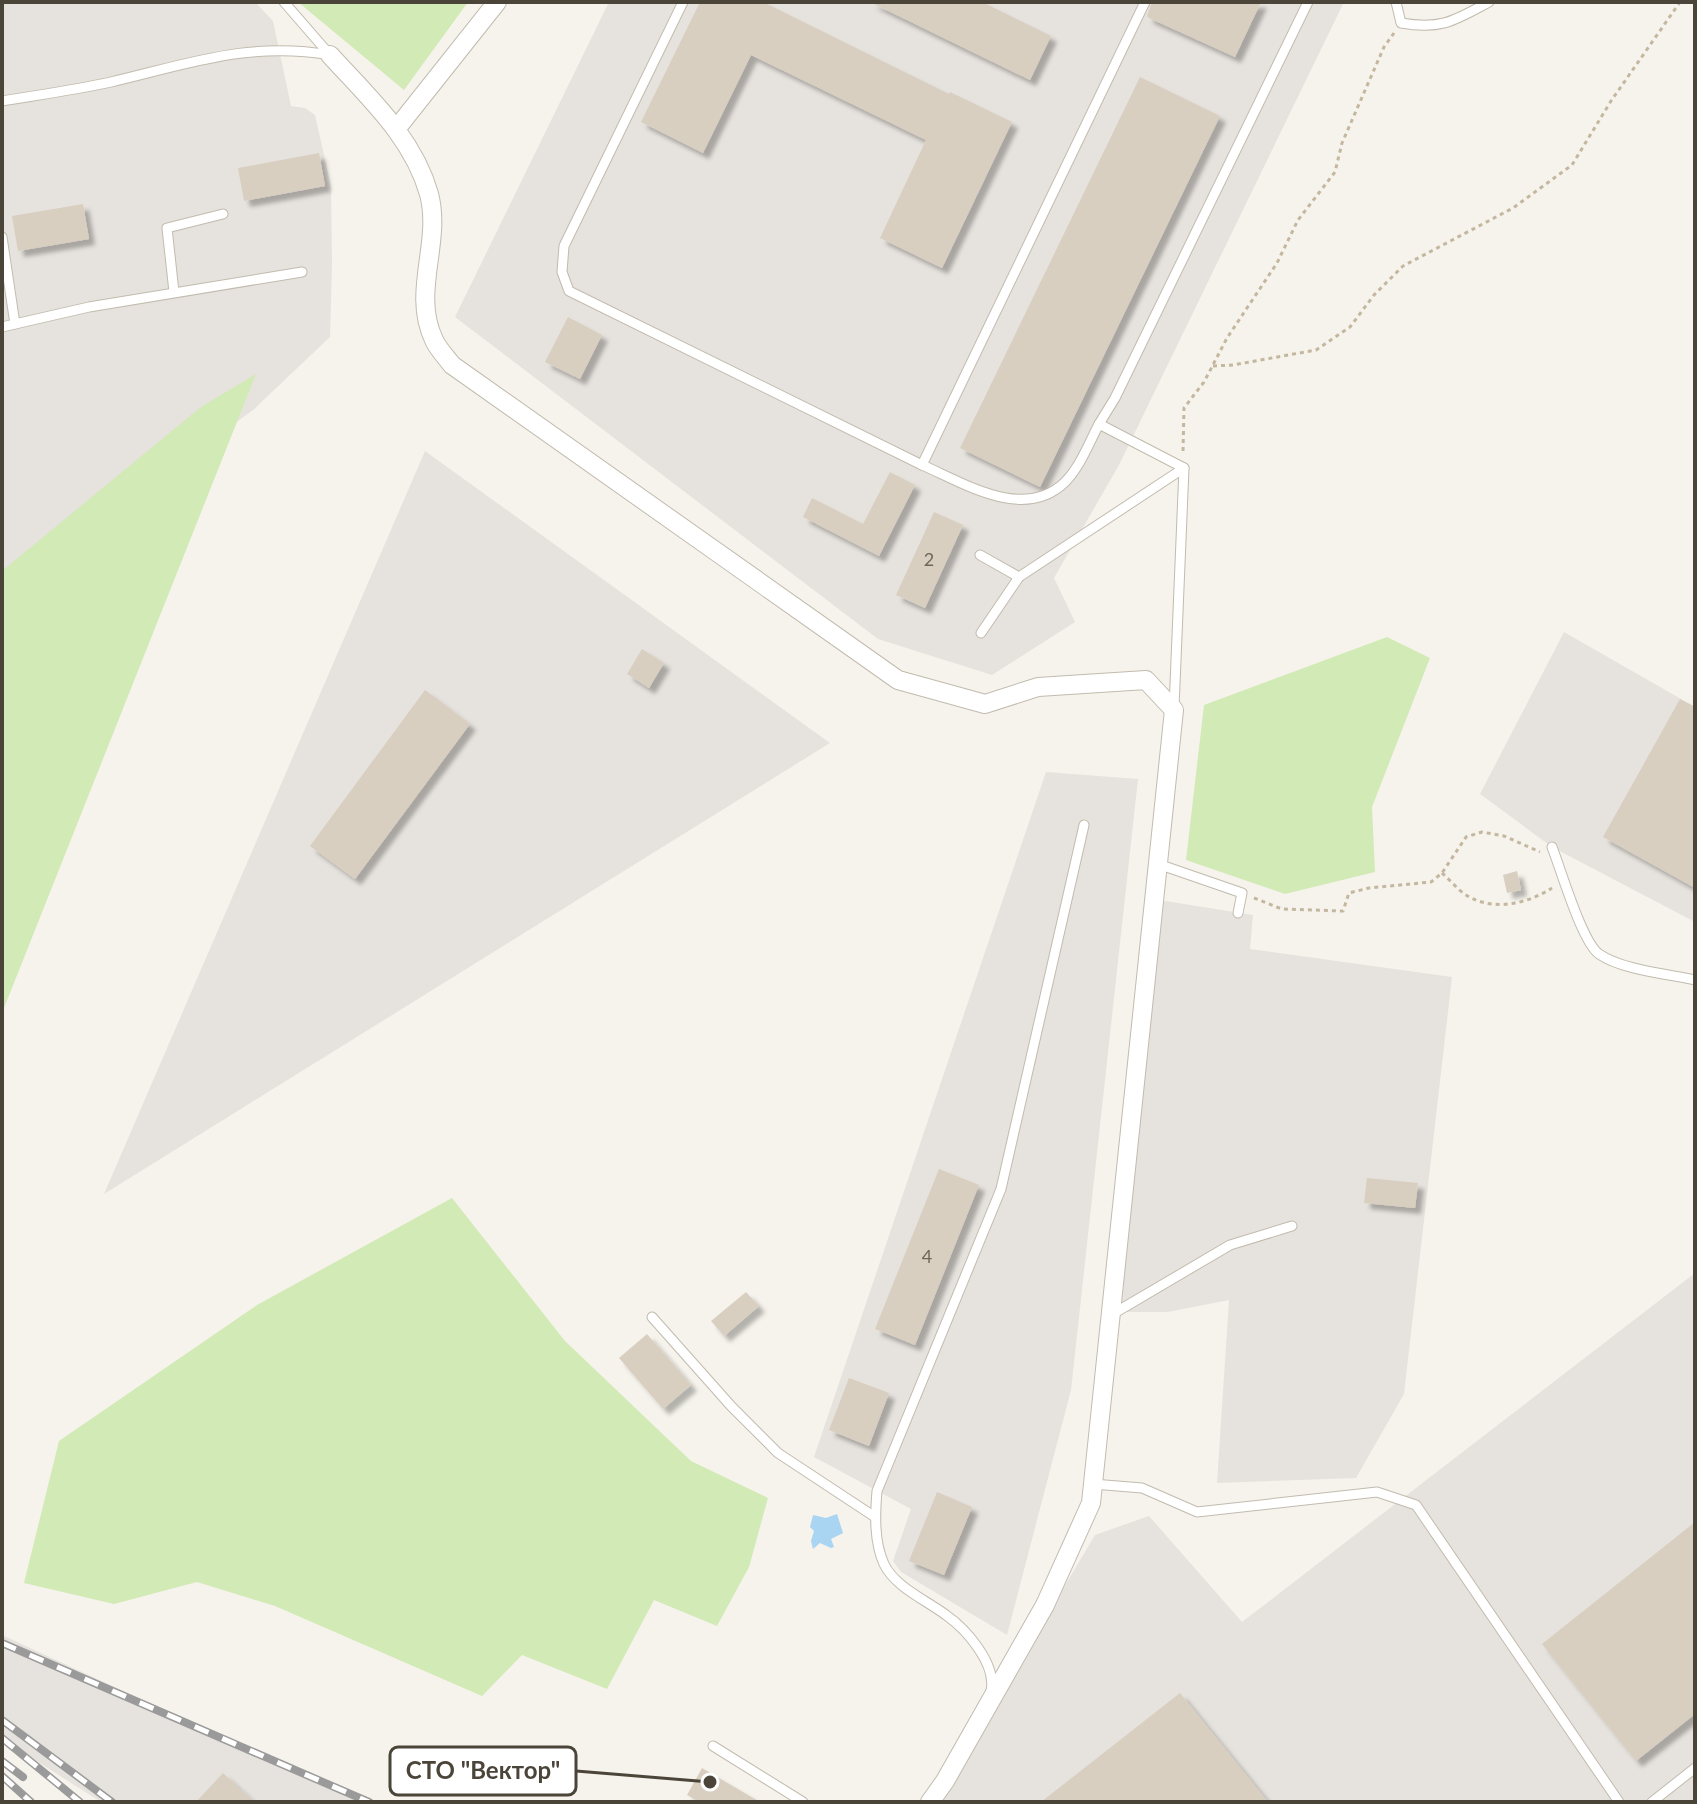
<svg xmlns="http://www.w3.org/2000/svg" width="1697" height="1804" viewBox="0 0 1697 1804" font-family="Lato,sans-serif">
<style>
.industrial{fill:#e6e2dd}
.green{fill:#d2eab5}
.water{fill:#a9d4f2}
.building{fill:#d8cfc1;filter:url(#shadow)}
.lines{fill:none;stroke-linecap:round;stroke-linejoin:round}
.service-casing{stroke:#c2bbae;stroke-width:11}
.minor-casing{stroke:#c2bbae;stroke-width:20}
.path{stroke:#c4b79f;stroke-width:3;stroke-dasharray:4 4;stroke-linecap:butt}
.service{stroke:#fff;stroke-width:9}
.minor{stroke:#fff;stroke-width:18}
.rail-casing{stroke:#9a9a9a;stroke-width:8}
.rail{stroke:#fff;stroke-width:5;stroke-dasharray:15;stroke-linecap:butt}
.labels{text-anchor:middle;stroke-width:6;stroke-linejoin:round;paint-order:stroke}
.number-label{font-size:18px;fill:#6e675b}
.leader{fill:none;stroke:#4b4439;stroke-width:3}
.callout-dot{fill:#4b4439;stroke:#fff;stroke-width:3}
.callout{fill:#fff;stroke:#4b4439;stroke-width:3}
.callout-label{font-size:24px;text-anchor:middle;font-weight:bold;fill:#4b4439}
</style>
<defs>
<filter id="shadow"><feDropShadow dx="6" dy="6" stdDeviation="2" flood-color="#0004"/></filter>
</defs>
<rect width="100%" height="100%" fill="#f6f3ec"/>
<g class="industrial">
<polygon points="2,2 255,2 273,21 291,106 305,108 315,115 331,186 332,264 330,337 253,410 2,593"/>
<polygon points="609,2 1344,2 1119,465 1054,578 1075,622 992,675 878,639 455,317"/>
<polygon points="425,451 830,743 104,1194"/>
<polygon points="1564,632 1695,707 1695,922 1552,847 1480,794"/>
<polygon points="1046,772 1138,779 1071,1390 1007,1635 901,1572 893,1561 911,1509 814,1457"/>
<polygon points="1159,900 1253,915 1250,949 1452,977 1404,1394 1356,1478 1217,1483 1229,1300 1168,1312 1121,1312"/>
<polygon points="1695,1273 1695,1802 936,1802 1095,1535 1149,1516 1242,1622"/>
<polygon points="2,1635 363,1802 101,1802 2,1739"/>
</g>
<g class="green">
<polygon points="298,2 468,2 404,90"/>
<polygon points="256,374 2,1013 2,571 201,407"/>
<polygon points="1387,637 1430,658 1372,807 1375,872 1285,894 1186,860 1204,705"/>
<polygon points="452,1198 565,1341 691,1461 768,1498 749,1567 717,1626 654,1600 607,1689 522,1655 482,1696 275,1606 197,1582 114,1604 24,1583 59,1441 257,1305"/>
</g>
<polygon class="water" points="837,1514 843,1533 831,1539 834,1547 831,1548 820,1543 813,1549 811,1541 814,1531 810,1527 813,1515 826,1518"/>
<g class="building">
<polygon points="700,2 763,2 949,94 950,92 1012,122 942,268 880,238 926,140 751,55 703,153 641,122"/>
<polygon points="870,2 982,2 1051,36 1030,80"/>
<polygon points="1152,2 1261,2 1235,57 1149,18 1147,16"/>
<polygon points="1140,77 1220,116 1040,487 960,448"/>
<polygon points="319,153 325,186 244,201 238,168"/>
<polygon points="83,204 89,239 18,251 12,216"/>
<polygon points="568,317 602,335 580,379 545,362"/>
<polygon points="890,472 915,485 879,556 803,517 812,498 863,524"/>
<polygon points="934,512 963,525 925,608 896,595"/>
<polygon points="642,649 664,663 649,688 627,674"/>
<polygon points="425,690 470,724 355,879 310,846"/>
<polygon points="1680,699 1695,707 1695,888 1603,837"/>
<polygon points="1517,871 1521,890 1507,893 1503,875"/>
<polygon points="939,1169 979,1185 915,1345 875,1329"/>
<polygon points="1367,1178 1418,1183 1415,1208 1364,1203"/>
<polygon points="746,1292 759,1306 724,1336 711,1321"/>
<polygon points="647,1334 691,1385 663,1409 619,1358"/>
<polygon points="849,1378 889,1393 869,1446 829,1430"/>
<polygon points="937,1492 972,1507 944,1575 909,1561"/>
<polygon points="1695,1522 1695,1714 1636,1761 1542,1644"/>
<polygon points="1180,1693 1268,1802 1041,1802"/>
<polygon points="702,1768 760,1802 699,1802 687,1795"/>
<polygon points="223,1773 254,1802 196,1802"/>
</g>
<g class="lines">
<defs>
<g id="service">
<polyline points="284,2 330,55"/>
<polyline points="683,2 564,246 562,272 569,291 922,465"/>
<path d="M1145 2 922 465C964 483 1024 522 1065 482 1080 467 1089 443 1099 424L1184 468 1174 708"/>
<path d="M1396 2 1401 23C1441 30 1454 21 1489 2"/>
<path d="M2 101C38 95 75 90 111 82 188 64 249 41 330 55"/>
<polyline points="2,237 15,324"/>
<polyline points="174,292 167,228 223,214"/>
<polyline points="2,327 89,307 302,272"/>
<polyline points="1099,424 1115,398 1308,2"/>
<polyline points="980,555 1019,577"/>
<polyline points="981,633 1019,577 1184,468"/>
<path d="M1552 847C1561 870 1582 942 1599 954 1622 970 1668 974 1695 980"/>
<polyline points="1158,864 1242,893 1238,913"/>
<polyline points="1111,1315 1230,1245 1292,1226"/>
<polyline points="652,1317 731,1406 778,1453 875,1517"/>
<polyline points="1093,1484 1142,1488 1197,1512 1377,1492 1416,1505 1619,1802"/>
<path d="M991 1691C997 1664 966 1629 946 1615 926 1600 895 1587 884 1564 874 1542 875 1515 877 1491L1001 1189 1084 825"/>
<polyline points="713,1746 803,1802"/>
<polyline points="1652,1802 1695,1768"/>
</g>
<g id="minor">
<path d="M330 55C368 97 413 137 429 194 442 243 411 292 434 340 438 349 446 357 452 365L898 680 985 704 1038 687 1146 680 1174 710 1091 1503 1045 1605 945 1781 930 1802"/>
<polyline points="397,128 497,2"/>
</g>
</defs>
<use href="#service" class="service-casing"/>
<use href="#minor" class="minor-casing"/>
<g class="path">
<polyline points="1213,366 1233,365 1316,350 1350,327 1374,295 1403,266 1513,208 1572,165 1611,101 1680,2"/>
<polyline points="1183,451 1184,408 1204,382 1227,338 1277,263 1298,220 1335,172 1342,143 1384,47 1394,33"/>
<path d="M1442 873C1450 880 1458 890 1466 895 1493 912 1527 904 1552 888"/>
<polyline points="1254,898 1282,909 1343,911 1349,893 1369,888 1431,882 1442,873 1466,837 1482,832 1504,836 1540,852"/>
</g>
<use href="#service" class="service"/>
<use href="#minor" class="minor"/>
<defs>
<g id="rail">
<polyline points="2,1643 369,1802"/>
<polyline points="2,1720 112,1802"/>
<polyline points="2,1738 80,1802"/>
<polyline points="2,1761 23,1777"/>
<polyline points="2,1776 31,1802"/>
</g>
</defs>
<use href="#rail" class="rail-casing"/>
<use href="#rail" class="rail"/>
</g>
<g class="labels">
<g class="number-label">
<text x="929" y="566">2</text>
<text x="927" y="1263">4</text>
</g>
</g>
<path class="leader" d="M710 1782L576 1771"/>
<circle class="callout-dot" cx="710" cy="1782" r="8"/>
<rect class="callout" x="390" y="1747" width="186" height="48" rx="8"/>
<g class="callout-label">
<text x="483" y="1779">СТО "Вектор"</text>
</g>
<rect width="1697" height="1804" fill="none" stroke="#4b4439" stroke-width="8"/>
</svg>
